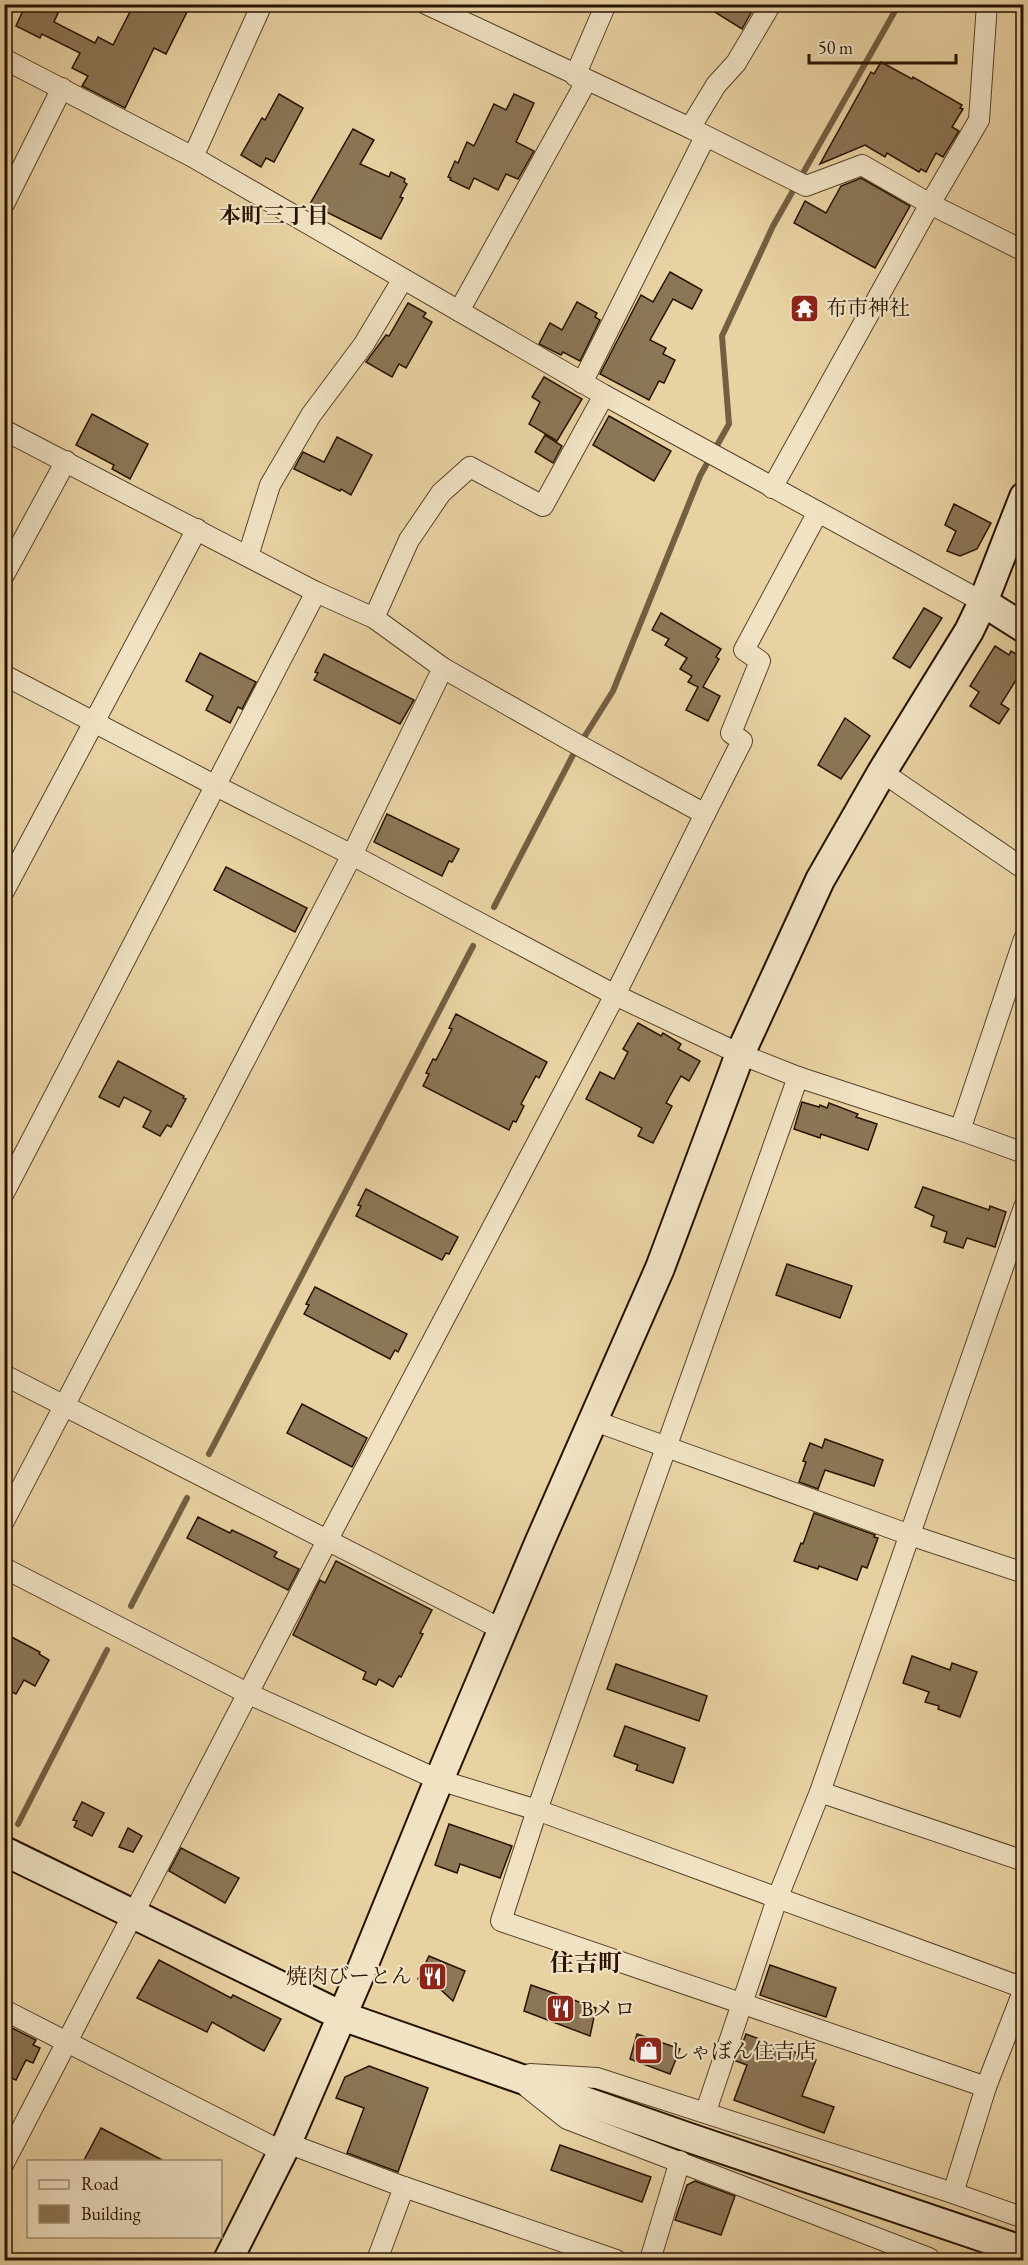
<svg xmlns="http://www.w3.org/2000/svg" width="1028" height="2265" viewBox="0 0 1028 2265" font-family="'EB Garamond','Noto Serif JP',serif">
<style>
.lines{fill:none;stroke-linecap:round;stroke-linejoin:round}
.stream{stroke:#735f42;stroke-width:6}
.building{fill:#8b7655;stroke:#271302;stroke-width:1.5}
.street-casing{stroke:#57432a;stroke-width:22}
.secondary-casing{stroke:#271302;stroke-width:32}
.street{stroke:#f0e2c3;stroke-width:20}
.secondary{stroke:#f0e2c3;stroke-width:28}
.labels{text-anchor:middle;stroke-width:4.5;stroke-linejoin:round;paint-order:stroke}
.poi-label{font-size:21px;fill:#271302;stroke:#f0e2c3;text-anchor:start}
.neighbourhood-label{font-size:22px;font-weight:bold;fill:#271302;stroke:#f0e2c3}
.quarter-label{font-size:24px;font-weight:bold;fill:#271302;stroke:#f0e2c3}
</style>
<rect width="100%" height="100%" fill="#e8d2a2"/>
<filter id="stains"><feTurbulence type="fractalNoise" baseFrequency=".00333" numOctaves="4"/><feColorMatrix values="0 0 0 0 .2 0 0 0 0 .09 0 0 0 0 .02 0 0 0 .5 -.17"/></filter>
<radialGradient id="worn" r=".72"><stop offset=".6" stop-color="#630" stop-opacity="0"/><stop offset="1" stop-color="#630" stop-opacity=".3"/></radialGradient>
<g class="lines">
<g class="stream">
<polyline points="494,907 573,755 613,691 700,476 729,424 722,336 773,226 899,4"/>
<polyline points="209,1454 473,946"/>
<polyline points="131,1606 187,1498"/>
<polyline points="18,1824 107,1650"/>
</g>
</g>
<g class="building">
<polygon points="26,4 62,4 54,22 95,43 98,37 113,45 134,4 191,4 166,54 154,48 125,108 82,86 88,76 72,68 80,53 42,34 40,38 16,26"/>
<polygon points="702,4 756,4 742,29"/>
<polygon points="881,62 912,79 913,77 962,105 960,108 963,109 952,127 959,131 943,157 936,153 926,172 921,169 919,172 887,153 885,157 865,145 820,164 871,72 874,74"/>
<polygon points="279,94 303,108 274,162 266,158 261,167 241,155 262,118 265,120"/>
<polygon points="514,94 534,103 516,142 534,151 518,179 506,174 498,190 474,178 469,189 450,180 451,178 448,177 455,161 458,163 467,142 474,146 494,104 506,110"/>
<polygon points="353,129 374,140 360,164 389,177 391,172 405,179 404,182 407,184 400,197 403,198 381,239 310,204"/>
<polygon points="861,178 910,206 875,268 794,223 805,201 826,213 841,186"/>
<polygon points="670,272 702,290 692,309 673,299 650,340 666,348 663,354 675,360 664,383 659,381 649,400 600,374 641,295 653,302"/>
<polygon points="577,302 597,313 595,317 600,320 580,361 563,352 561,355 539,344 550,323 562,330"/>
<polygon points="408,303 426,313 423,317 432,322 406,368 399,364 392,377 366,362 386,335 389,336"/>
<polygon points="544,377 582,399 557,441 529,424 540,402 532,397"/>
<polygon points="92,414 148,444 130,479 112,469 114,465 76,445"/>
<polygon points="609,416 671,451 654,481 593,445"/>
<polygon points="545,435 562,446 553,463 535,452"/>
<polygon points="337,437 372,455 351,495 341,489 340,491 294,469 303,452 324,462"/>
<polygon points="954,504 991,523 977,549 960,556 947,551 956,531 945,525"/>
<polygon points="924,608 942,618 910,668 893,658"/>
<polygon points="661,613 721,649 716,657 719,659 703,687 720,696 708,721 686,710 698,687 688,682 692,676 680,669 687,658 665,645 669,639 652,630"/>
<polygon points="995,646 1009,655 1011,651 1023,658 1023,669 1001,704 1009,709 999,724 970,706 979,692 970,686"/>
<polygon points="200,653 256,682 242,709 238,707 230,723 206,710 213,696 186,681"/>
<polygon points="324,654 414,700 400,724 314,680 318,673 315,672"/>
<polygon points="845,718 870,736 841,779 818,765"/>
<polygon points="387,814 459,849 452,862 449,861 442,876 374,842"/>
<polygon points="226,867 307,908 295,932 214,890"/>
<polygon points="456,1014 547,1062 539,1078 536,1076 521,1104 524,1106 516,1122 513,1121 509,1130 423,1086 429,1074 426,1073 433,1059 436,1060 452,1029 449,1028"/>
<polygon points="638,1023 661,1036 663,1033 681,1044 678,1049 700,1061 689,1081 681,1076 666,1103 672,1106 653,1143 638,1136 642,1128 586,1099 600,1072 614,1079 628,1052 623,1049"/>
<polygon points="118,1061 184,1096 183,1098 186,1099 171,1127 167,1125 160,1136 143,1127 151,1111 124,1097 119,1107 99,1097"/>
<polygon points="802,1102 819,1107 820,1105 827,1108 829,1103 858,1114 856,1117 877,1124 868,1150 821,1134 820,1138 794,1129"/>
<polygon points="923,1187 989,1210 990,1206 1006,1212 995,1247 967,1238 963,1248 944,1242 947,1232 931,1226 934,1216 915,1207"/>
<polygon points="366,1189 458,1237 449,1254 446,1253 442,1260 356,1216 361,1206 358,1205"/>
<polygon points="787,1264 852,1286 840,1318 776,1295"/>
<polygon points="315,1287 407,1334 398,1352 395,1350 390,1359 304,1314 309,1305 306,1304"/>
<polygon points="302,1404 367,1438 352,1467 287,1433"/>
<polygon points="825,1439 883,1460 874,1486 825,1470 818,1489 799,1482 806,1462 803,1461 810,1443 822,1448"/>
<polygon points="814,1513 875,1535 874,1537 878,1538 867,1568 862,1566 857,1580 819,1566 818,1569 794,1561 801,1543 803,1544"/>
<polygon points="198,1517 230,1533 232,1530 257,1542 277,1552 274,1557 299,1569 288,1590 187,1538"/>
<polygon points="336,1561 432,1610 420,1633 423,1634 401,1677 399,1676 393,1687 379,1679 376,1685 363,1679 366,1672 293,1635 320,1580 325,1583"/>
<polygon points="4,1633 40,1652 39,1654 49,1660 35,1686 24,1680 16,1694 4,1688"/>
<polygon points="912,1656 950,1670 952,1663 977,1672 960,1717 938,1709 939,1706 925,1702 929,1692 903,1683"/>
<polygon points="616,1664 707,1696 699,1721 607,1689"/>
<polygon points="625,1726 685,1748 673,1783 636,1770 638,1765 614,1756"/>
<polygon points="82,1802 104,1813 92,1836 74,1827 77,1821 73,1820"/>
<polygon points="449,1824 512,1846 500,1878 460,1864 457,1873 435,1865"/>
<polygon points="128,1828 142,1836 133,1852 119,1847"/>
<polygon points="181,1848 239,1878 225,1903 169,1871"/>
<polygon points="429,1956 465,1971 453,2001 441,1990 418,1979"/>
<polygon points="159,1960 231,1998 233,1995 281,2019 264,2051 212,2022 207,2032 137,1998"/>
<polygon points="770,1965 836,1988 826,2017 760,1995"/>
<polygon points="531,1985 596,2008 590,2036 524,2011"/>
<polygon points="4,2024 36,2040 33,2045 40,2048 33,2063 26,2060 16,2080 4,2075"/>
<polygon points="637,2034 680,2049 670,2074 630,2059"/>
<polygon points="746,2034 816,2060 802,2096 834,2107 824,2133 734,2100 747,2065 736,2061"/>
<polygon points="369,2066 428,2088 398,2172 347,2153 364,2108 336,2098 345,2077"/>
<polygon points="101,2128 166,2162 83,2162"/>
<polygon points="560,2145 651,2177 642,2202 551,2170"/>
<polygon points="695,2181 735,2196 721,2235 675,2220 687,2185"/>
</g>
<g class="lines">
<defs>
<g id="street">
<polyline points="426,4 690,128 806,186 862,165 930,204 1024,251"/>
<polyline points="4,59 193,157 604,395 983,602"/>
<polyline points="575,76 606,4"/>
<polyline points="690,128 716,85 736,63 771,4"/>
<polyline points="193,157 262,4"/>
<polyline points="4,204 62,88"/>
<polyline points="459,311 587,80"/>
<polyline points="582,383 705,137"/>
<polyline points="4,430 316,592 374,618 443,668 573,742 705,814 615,995 327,1541 4,2163"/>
<polyline points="772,488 930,204 979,120 987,4"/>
<polyline points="248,556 270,485 311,415 364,344 403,279"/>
<polyline points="4,575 66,461"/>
<polyline points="374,618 409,540 441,493 470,467 543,506 604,395"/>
<polyline points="4,675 216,786 352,855 615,995 740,1054 798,1077 960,1130 1024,1153"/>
<polyline points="882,772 1024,869"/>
<polyline points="705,814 742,741 731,733 760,661 744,650 818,512"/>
<polyline points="4,891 197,529"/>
<polyline points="798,1077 537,1810 501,1921 986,2087"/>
<polyline points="960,1130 1024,939"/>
<polyline points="4,1193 316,592"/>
<polyline points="4,1375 503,1630"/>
<polyline points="592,1420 910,1535 1024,1573"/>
<polyline points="4,1521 352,855 443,668"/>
<polyline points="4,1568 249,1694 439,1780 537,1810 1024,1988"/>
<polyline points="820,1792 1024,1207"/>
<polyline points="4,2010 283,2152"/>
<polyline points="530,2074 597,2078 953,2193 986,2087 1024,1989"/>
<polyline points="528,2088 567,2119 929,2258 928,2260"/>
<polyline points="706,2111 777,1899 820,1792 1024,1861"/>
<polyline points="287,2143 404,2187 616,2260"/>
<polyline points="953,2193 1024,2218"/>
<polyline points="377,2260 404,2187"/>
<polyline points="650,2260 680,2161"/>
</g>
<g id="secondary">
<polyline points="1024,497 983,602 1024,628"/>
<polyline points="4,1851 342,2016 687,2137 1024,2251"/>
<polyline points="228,2260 287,2143 357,1981 439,1780 540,1541 660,1268 740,1054 820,880 882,772 969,631 983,602"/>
</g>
</defs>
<use href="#street" class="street-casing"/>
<use href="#secondary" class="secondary-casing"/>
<use href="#street" class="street"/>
<use href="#secondary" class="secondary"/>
</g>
<defs>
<symbol id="temple-square" viewBox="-11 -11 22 22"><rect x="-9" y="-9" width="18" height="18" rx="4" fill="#8f2418" stroke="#f0e2c3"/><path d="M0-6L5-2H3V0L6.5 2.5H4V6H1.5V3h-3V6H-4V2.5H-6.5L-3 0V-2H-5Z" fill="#fff"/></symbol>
<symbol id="restaurant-square" viewBox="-11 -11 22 22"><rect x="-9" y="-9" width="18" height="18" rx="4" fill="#8f2418" stroke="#f0e2c3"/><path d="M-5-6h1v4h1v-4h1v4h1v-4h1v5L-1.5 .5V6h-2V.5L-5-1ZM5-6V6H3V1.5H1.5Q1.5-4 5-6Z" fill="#fff"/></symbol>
<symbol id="shop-square" viewBox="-11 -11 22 22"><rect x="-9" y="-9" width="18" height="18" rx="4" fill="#8f2418" stroke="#f0e2c3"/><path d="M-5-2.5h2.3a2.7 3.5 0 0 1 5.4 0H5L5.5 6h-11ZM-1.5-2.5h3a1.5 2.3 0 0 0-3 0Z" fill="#fff"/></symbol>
</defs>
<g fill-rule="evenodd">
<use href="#temple-square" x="788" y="292" width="33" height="33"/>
<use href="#restaurant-square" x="416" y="1960" width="33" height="33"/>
<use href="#restaurant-square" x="544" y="1992" width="33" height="33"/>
<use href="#shop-square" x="632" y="2034" width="33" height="33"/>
</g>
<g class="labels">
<g class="poi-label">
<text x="826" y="315">布市神社</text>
<text x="412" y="1983" text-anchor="end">焼肉びーとん</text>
<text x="581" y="2016">Bメロ</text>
<text x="669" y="2058">しゃぼん住吉店</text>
</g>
<g class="neighbourhood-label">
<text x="274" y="223">本町三丁目</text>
</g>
<g class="quarter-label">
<text x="586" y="1971">住吉町</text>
</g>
</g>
<rect width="1028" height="2265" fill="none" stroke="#e8d2a2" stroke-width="24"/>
<rect x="6" y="6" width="1016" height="2253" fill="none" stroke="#271302" stroke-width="3"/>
<rect x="12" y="12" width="1004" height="2241" fill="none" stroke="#271302" stroke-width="1.5"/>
<rect x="27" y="2160" width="195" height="78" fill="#f0e2c3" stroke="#a08f76" stroke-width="1.5"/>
<rect x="39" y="2180" width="30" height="9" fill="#f0e2c3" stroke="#a08f76" stroke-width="1.5"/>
<text x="81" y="2190" font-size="18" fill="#271302">Road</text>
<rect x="39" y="2205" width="30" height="18" fill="#8b7655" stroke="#a08f76" stroke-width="1.5"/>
<text x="81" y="2220" font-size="18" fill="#271302">Building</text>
<path d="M809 54v9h147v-9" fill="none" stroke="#271302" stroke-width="3"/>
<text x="818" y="54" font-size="18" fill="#271302" stroke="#f0e2c3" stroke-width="4.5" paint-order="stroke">50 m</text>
<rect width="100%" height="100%" filter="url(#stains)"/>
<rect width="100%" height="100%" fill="url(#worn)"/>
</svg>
